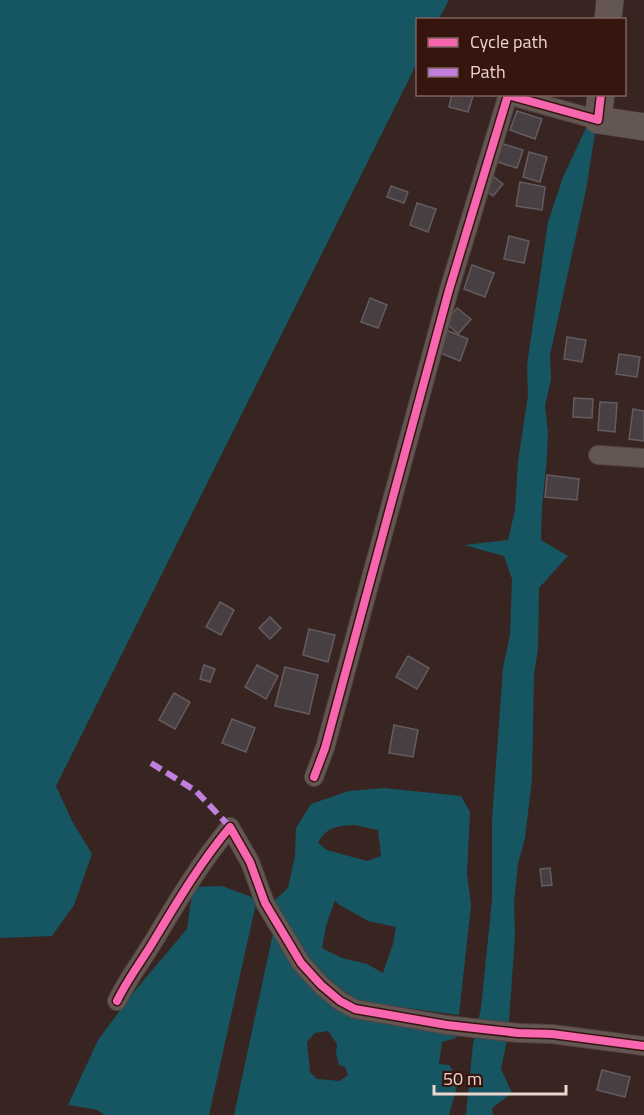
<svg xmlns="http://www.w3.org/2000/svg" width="644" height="1115" viewBox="0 0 644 1115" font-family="'Titillium Web',sans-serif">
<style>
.water{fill:#155662;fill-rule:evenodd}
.building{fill:#473f42;stroke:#635c61;stroke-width:1.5}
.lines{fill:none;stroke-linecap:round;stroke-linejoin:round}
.street-casing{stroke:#534340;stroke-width:20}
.secondary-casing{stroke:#534340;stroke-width:28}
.street{stroke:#645653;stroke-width:18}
.secondary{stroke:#645653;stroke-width:27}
.quiet{stroke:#c07fdc;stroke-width:6;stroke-dasharray:12 6;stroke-linecap:butt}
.cycleway-casing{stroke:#36150e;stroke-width:11}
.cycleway{stroke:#f766af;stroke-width:8}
</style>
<rect width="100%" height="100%" fill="#382521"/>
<g class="water">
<polygon points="0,0 449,0 439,19 418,20 417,63 56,786 72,821 92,854 74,905 52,936 0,938"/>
<polygon points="596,127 586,190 550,355 551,379 545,406 548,432 547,458 542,506 541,540 568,556 539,588 538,649 534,674 532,779 525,838 518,864 514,902 515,936 508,1035 501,1069 512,1093 492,1108 493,1115 466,1115 473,1044 481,1008 492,900 492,820 503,668 510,635 512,579 504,556 464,545 508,540 515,510 518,461 528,396 527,365 548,222 563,177 586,128"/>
<path d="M384 788 461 796 470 812 467 874 471 905 459 1015 384 1005 354 999 323 974 292 939 273 902 288 888 295 856 296 828 311 804 349 791ZM355 825 378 830 381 856 367 861 327 850 318 843C327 826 338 826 355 825ZM335 900 338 904 368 921 396 927 393 944 383 973 367 964 342 958 322 948 326 926Z"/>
<polygon points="222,886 257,899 209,1115 104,1115 98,1110 68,1105 98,1040 133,993 187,929 193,887"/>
<path d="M275 924 338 1004 453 1031 456 1038 442 1042 439 1064 449 1065 459 1079 449 1115H234ZM328 1031 337 1044 336 1054 339 1065 345 1067 348 1075 340 1081 317 1079 310 1072 307 1042 315 1033Z"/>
</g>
<g class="building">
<polygon points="452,94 473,96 468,112 449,107"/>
<polygon points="517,111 542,119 535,139 510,130"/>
<polygon points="497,142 523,150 517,168 491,160"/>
<polygon points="529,152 547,157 540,182 523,177"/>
<polygon points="493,176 503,184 493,196 483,189"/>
<polygon points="520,182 545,187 542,210 516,206"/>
<polygon points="391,186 408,192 404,203 387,197"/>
<polygon points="417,203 436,209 428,232 410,225"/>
<polygon points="509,236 529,241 524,263 504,259"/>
<polygon points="472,265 494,273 485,297 464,289"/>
<polygon points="370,298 387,305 378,328 361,322"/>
<polygon points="457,308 471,319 458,334 445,322"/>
<polygon points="446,330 468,339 460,361 438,352"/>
<polygon points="567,337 586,340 582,362 564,359"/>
<polygon points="619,354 640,357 637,377 616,374"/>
<polygon points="574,398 593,399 592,418 573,417"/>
<polygon points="600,402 617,403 615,432 598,430"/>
<polygon points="633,409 644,411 644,441 629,439"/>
<polygon points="547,475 579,479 577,500 545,497"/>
<polygon points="220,602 234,610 221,635 206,627"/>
<polygon points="270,617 281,628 270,639 259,628"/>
<polygon points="309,629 335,635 328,662 303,655"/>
<polygon points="408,656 429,668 417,689 396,677"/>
<polygon points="204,665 215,669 210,682 200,679"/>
<polygon points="257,665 278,676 266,699 245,687"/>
<polygon points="285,667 318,675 309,714 275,706"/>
<polygon points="174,693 190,702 175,729 159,720"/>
<polygon points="232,719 255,728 246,752 222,743"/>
<polygon points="394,725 418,730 413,757 389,753"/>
<polygon points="550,868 552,885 542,886 540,869"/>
<polygon points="602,1070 630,1077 625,1097 597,1090"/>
</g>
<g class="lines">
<defs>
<g id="street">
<polyline points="598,455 644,458"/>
<polyline points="314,777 325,748 449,290 508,95 598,120"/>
<path d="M117 1001C127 980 141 962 153 942 177 902 200 863 230 827L250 862 265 903 301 963 321 985 340 1001 355 1009 447 1025 518 1033 552 1034 644 1046"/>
</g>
<g id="secondary">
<polyline points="608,20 610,0"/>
<polyline points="601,94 598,120 644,127"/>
</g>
</defs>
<use href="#street" class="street-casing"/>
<use href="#secondary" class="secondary-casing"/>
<use href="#street" class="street"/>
<use href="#secondary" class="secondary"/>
<polyline class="quiet" points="151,763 196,791 230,827"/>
<defs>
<g id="cycleway">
<polyline points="314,777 325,748 449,290 508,95 598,120 601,94"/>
<path d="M117 1001C127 980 141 962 153 942 177 902 200 863 230 827L250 862 265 903 301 963 321 985 340 1001 355 1009 447 1025 518 1033 552 1034 644 1046"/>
</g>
</defs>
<use href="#cycleway" class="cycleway-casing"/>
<use href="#cycleway" class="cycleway"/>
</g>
<rect x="416" y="18" width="210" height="78" fill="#36150e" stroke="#7f625c" stroke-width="1.5"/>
<rect x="428" y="38" width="30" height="9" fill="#f766af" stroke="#7f625c" stroke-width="1.5"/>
<text x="470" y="48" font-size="18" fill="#edd6d0">Cycle path</text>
<rect x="428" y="68" width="30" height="9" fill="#c07fdc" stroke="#7f625c" stroke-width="1.5"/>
<text x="470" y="78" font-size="18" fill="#edd6d0">Path</text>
<path d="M434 1085v9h132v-9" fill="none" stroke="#edd6d0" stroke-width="3"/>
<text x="443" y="1085" font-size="18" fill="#edd6d0" stroke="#36150e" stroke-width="4.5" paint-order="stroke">50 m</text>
</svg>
